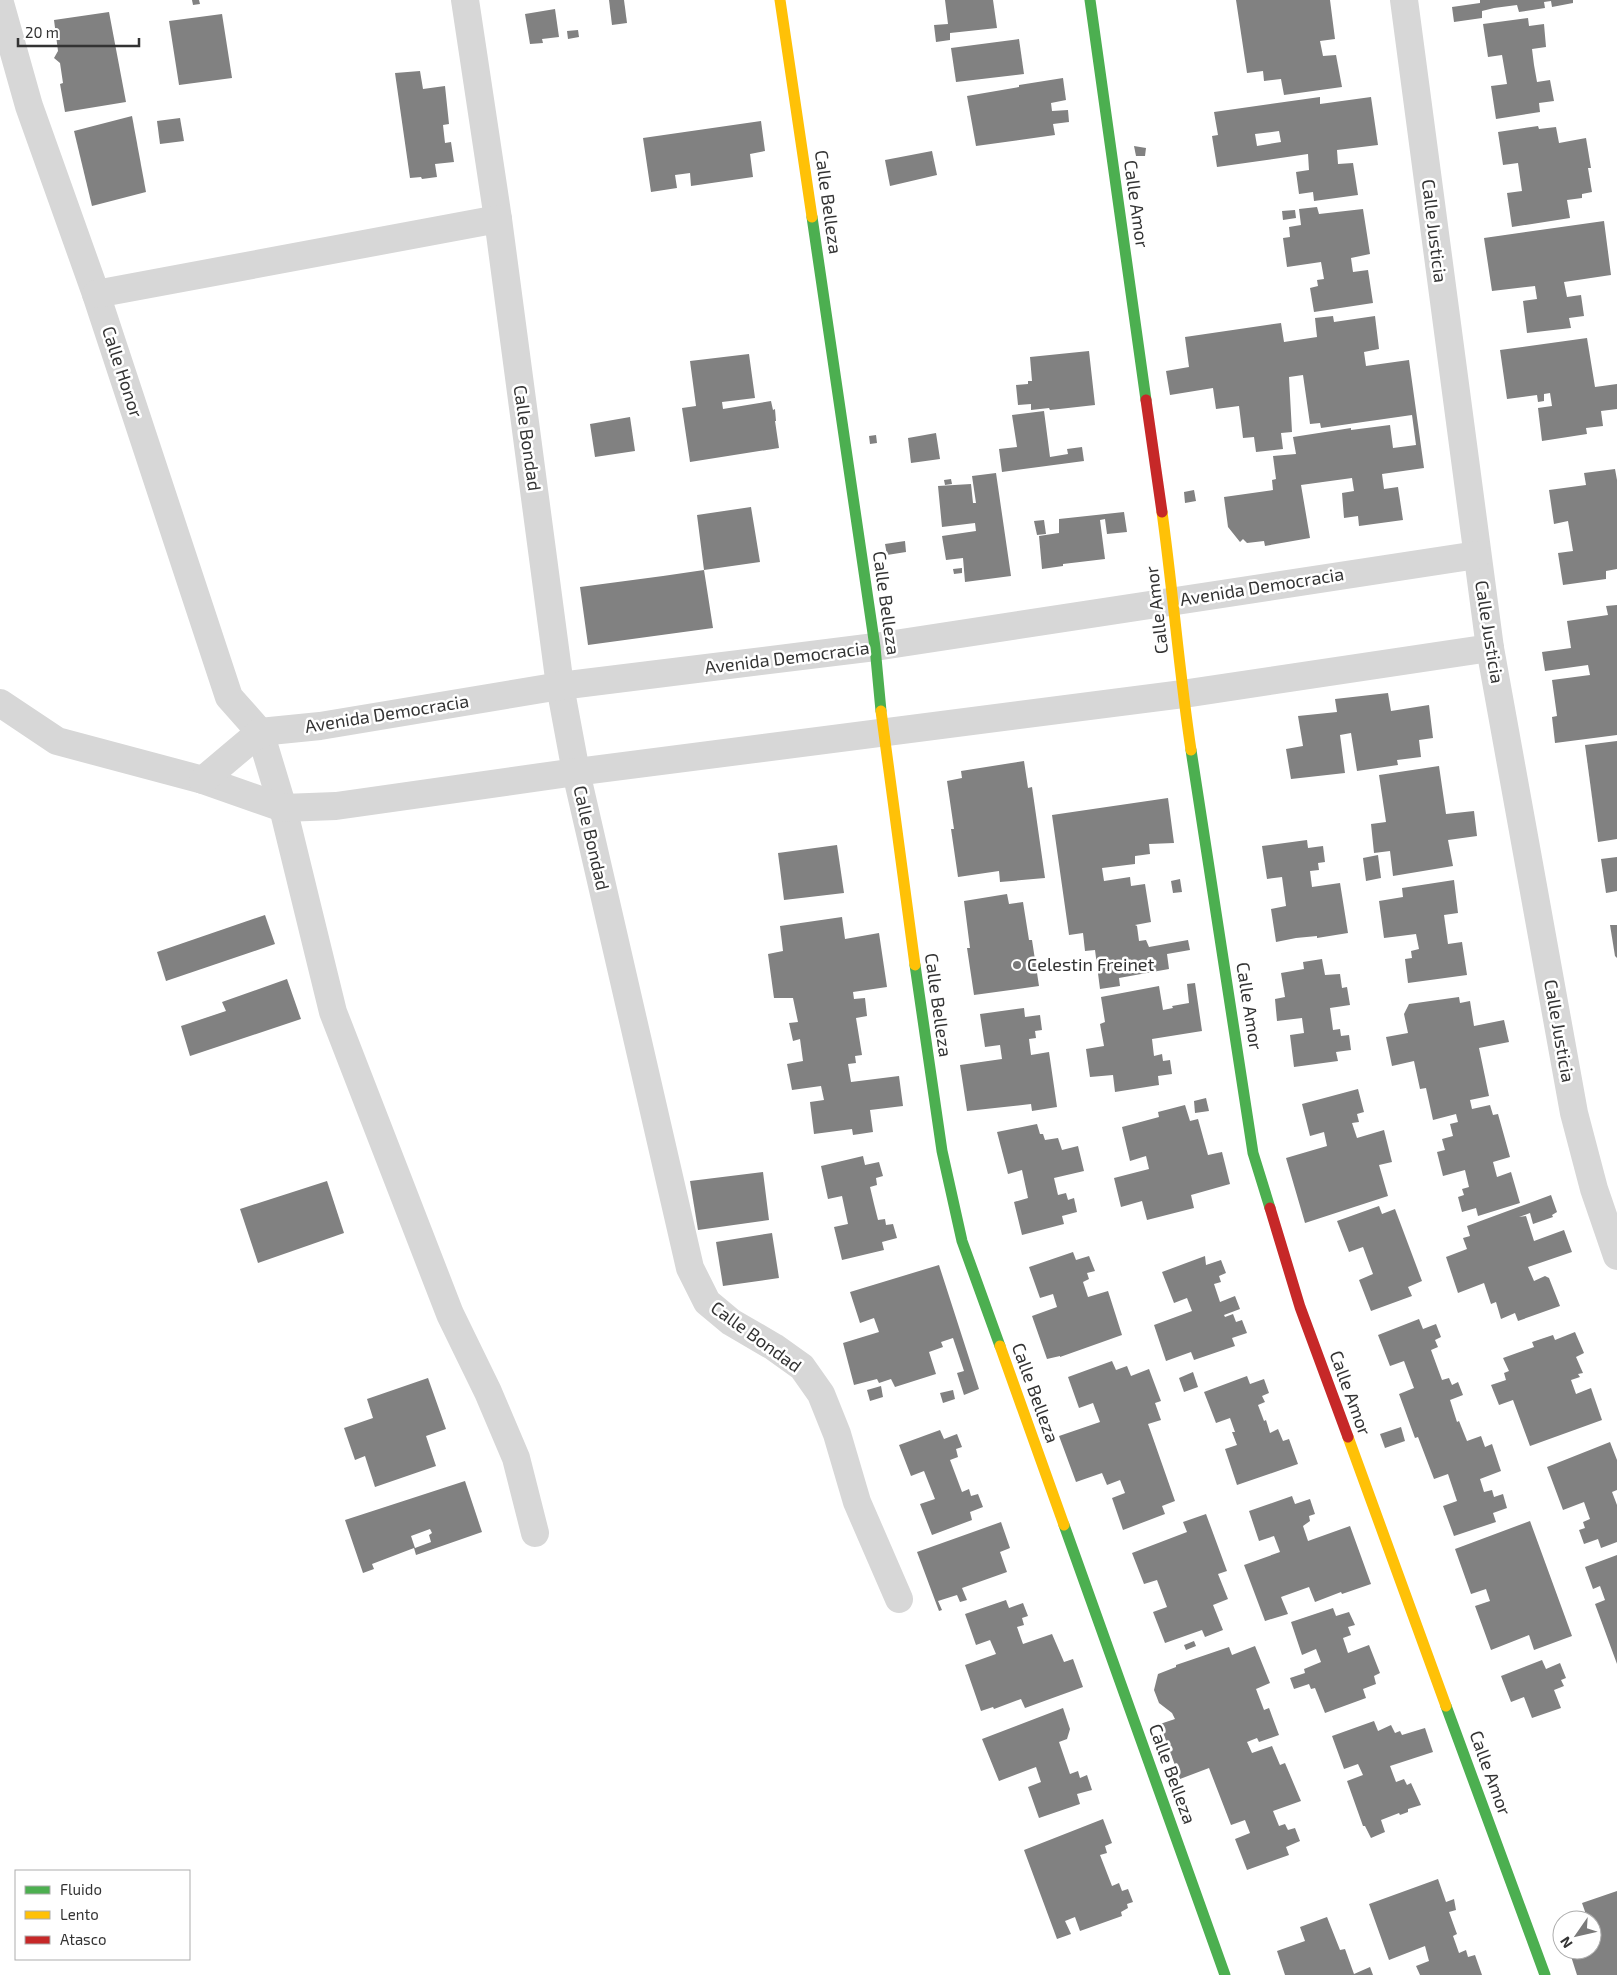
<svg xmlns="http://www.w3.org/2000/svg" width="1617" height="1975" viewBox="0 0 1617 1975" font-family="'Exo 2',sans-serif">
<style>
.building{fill:#818181;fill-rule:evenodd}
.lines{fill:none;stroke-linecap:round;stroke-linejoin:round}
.street{stroke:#d7d7d7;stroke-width:28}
.fast{stroke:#4caf50;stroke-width:11}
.slow{stroke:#ffc107;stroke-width:11}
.jam{stroke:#c62828;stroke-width:11}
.poi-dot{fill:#7a7a7a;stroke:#fff;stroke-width:2}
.labels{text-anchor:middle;stroke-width:5;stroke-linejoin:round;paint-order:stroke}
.street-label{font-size:18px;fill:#333;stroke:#fff}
.poi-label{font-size:18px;fill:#333;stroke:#fff;text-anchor:start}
</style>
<rect width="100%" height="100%" fill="#fff"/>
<g class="building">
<polygon points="192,0 199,0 200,4 193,5"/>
<polygon points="609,0 624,0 627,23 612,25"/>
<polygon points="945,0 993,0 997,28 950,33 950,40 936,42 934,25 948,24"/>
<polygon points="1236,0 1330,0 1335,39 1320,41 1323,56 1336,55 1342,87 1284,95 1281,79 1264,81 1263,71 1247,73"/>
<polygon points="1480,0 1573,0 1573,3 1552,7 1551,1 1544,2 1545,8 1519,12 1517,5 1494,8 1482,11 1482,18 1454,22 1452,7 1480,3"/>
<polygon points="555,9 559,37 542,39 543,43 530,44 525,14"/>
<polygon points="109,12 126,102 65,112 60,84 63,83 60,63 54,58 58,51 54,20"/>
<polygon points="222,14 232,78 179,85 169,21"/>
<polygon points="1528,18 1529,26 1544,24 1546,47 1532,49 1534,65 1537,82 1550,80 1554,101 1539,103 1540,112 1496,119 1491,86 1507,84 1502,55 1488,57 1483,24"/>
<polygon points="578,30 579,37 568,39 567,31"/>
<polygon points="1019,39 1024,74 956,82 951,48"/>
<polygon points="420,71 423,89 445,86 449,124 443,125 445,143 451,142 454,162 435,164 437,177 422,179 421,177 410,178 395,73"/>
<polygon points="1063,78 1066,100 1051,103 1052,111 1068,110 1069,122 1053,124 1055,135 976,146 967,96 1019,87 1019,85"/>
<path d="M1320 97V104L1371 97 1378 145 1337 150 1338 164 1353 163 1358 195 1314 201 1313 192 1299 194 1296 172 1309 170 1308 154 1217 167 1212 136 1218 135 1214 112ZM1279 131 1281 142 1257 146 1255 134Z"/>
<polygon points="132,116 146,192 92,206 74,131"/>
<polygon points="180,118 184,141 160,144 157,121"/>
<polygon points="761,121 765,151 750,154 753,177 691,186 690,173 675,175 677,188 651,192 643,138"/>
<polygon points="1538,126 1539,129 1556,127 1559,143 1586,138 1591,168 1588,168 1592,192 1582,194 1582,198 1567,200 1570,218 1512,227 1507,193 1522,191 1518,163 1503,165 1498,132"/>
<polygon points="1134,146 1146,148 1145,156 1136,156"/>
<polygon points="932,151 937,175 890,186 885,160"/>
<polygon points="1317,207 1319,214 1363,209 1370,254 1351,258 1353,272 1368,270 1373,303 1314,312 1310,288 1318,286 1317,280 1324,279 1321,262 1287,267 1283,238 1290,237 1289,227 1301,225 1299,209"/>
<polygon points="1295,210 1296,218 1283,220 1282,211"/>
<polygon points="1604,221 1611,275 1564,282 1567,297 1581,295 1584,316 1569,318 1571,328 1527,333 1523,301 1537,299 1535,286 1492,291 1484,238"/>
<polygon points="1333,316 1334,322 1375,316 1379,349 1364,352 1366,366 1409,360 1424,468 1382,474 1384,489 1398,487 1403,520 1359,526 1358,516 1344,518 1342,493 1354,491 1352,478 1301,485 1310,538 1265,546 1264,541 1247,543 1243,539 1240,542 1228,527 1224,497 1273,490 1272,480 1276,479 1273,456 1296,454 1293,437 1351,428 1351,430 1390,425 1393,448 1416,445 1412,415 1321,428 1320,423 1310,424 1303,375 1289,377 1292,432 1281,433 1283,449 1256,452 1254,437 1243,438 1239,406 1216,409 1213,388 1170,395 1166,371 1189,367 1185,337 1281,323 1284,342 1317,337 1315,318"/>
<polygon points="1587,338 1595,387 1617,384 1617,409 1601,411 1603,426 1586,428 1587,434 1542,441 1538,408 1552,406 1550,393 1544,394 1544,401 1538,402 1537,395 1507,399 1500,350"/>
<polygon points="1089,351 1095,405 1050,410 1049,408 1031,410 1031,404 1018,405 1016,385 1028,384 1028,381 1032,381 1030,357"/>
<polygon points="749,354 755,398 722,402 723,409 771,401 773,410 775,409 776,421 775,421 779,448 690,462 682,408 696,406 690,361"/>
<polygon points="1044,411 1050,457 1068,454 1067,449 1082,447 1084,461 1002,472 999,449 1017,447 1012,415"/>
<polygon points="630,417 635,451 595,457 590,424"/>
<polygon points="936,433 940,459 911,463 908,438"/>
<polygon points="876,435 877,443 870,444 869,436"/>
<polygon points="1615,469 1617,480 1617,569 1606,571 1606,579 1563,585 1558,553 1573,551 1568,521 1554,524 1549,490 1586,485 1584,473"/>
<polygon points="996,473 1011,576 965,582 963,558 946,560 942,536 976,531 975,523 942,527 938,486 971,484 973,503 976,503 972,476"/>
<polygon points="951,479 952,484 945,485 944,480"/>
<polygon points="1194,490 1196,501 1185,503 1184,492"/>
<polygon points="751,507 760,562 704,570 713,628 588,645 580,587 663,576 704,570 697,515"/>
<polygon points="1124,512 1127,532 1107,534 1105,519 1100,520 1105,559 1063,564 1063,566 1042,569 1039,536 1059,533 1059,519"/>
<polygon points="1044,520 1046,534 1037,535 1034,521"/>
<polygon points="905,541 906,552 887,555 885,544"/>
<polygon points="962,568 962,573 954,574 953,569"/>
<polygon points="1617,605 1617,735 1555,743 1552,717 1557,716 1552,680 1590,675 1588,665 1545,671 1542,652 1571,648 1567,621 1608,615 1606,606"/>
<polygon points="1388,693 1391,711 1429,705 1433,738 1419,740 1421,757 1397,760 1398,765 1357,771 1351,733 1340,735 1345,773 1291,779 1286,749 1303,746 1298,716 1337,712 1335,699"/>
<polygon points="1617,741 1617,839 1598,842 1585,745"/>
<polygon points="1024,761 1028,788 1032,787 1045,878 1000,882 999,871 958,877 951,829 954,829 947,781 962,778 961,771"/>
<polygon points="1439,766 1446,814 1474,811 1477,836 1448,840 1453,866 1393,876 1390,851 1374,853 1371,824 1386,822 1379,775"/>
<polygon points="1168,798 1174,843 1149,844 1150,854 1135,856 1135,864 1102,868 1104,881 1130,877 1131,886 1145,884 1151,922 1135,925 1137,926 1139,941 1146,940 1149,947 1188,940 1190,950 1167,954 1169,969 1119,978 1120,986 1100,989 1095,950 1085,951 1083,933 1069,935 1052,815"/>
<polygon points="1307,840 1308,848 1323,846 1325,862 1318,863 1319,870 1310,871 1312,887 1340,883 1348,933 1317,938 1317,936 1296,938 1276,942 1271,909 1286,906 1282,877 1267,879 1262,846"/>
<polygon points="837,845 844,893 784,900 778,853"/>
<polygon points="1378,855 1381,878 1366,881 1363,858"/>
<polygon points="1617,857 1617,891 1606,893 1601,859"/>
<polygon points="1180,879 1182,892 1173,893 1171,881"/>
<polygon points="1454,880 1458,913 1444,915 1448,944 1462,942 1467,975 1408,983 1405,959 1412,958 1411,951 1419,949 1416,934 1384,938 1379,901 1403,897 1402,888"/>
<polygon points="1007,894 1009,904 1023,902 1029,940 1032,940 1039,986 974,995 967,948 970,948 964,901"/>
<polygon points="265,915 275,944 166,981 157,952"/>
<polygon points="842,917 845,939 879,933 887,987 853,992 854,999 865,998 867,1016 856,1018 862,1055 855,1056 856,1063 848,1064 851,1082 899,1076 903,1106 870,1110 873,1132 853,1135 852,1129 814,1134 810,1102 824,1100 821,1086 792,1090 787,1064 803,1061 800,1039 793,1041 789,1023 798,1022 793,998 774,998 768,954 783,951 780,926"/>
<polygon points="1610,925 1617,925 1617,958 1615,956"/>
<polygon points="1322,959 1325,975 1340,974 1342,988 1347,987 1350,1005 1330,1008 1333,1030 1340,1029 1341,1036 1349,1035 1351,1050 1336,1052 1338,1061 1294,1067 1290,1035 1304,1033 1302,1018 1277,1021 1275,999 1285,997 1281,973 1304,969 1303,962"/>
<polygon points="287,979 301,1019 190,1056 181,1026 226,1011 222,1002"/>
<polygon points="1195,983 1202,1031 1152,1039 1154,1056 1162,1054 1163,1061 1170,1060 1172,1074 1158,1076 1159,1085 1115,1092 1113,1075 1090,1077 1086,1049 1104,1046 1100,1024 1105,1022 1101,997 1159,986 1163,1010 1173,1008 1172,1006 1189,1003 1187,984"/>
<polygon points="1459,997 1460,1003 1470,1001 1474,1026 1504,1020 1509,1042 1479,1048 1489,1096 1470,1100 1472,1109 1490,1105 1493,1115 1498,1114 1510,1157 1493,1162 1497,1177 1511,1172 1520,1203 1478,1216 1476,1208 1462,1212 1458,1197 1464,1195 1462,1189 1469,1187 1465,1170 1443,1176 1437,1152 1445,1150 1442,1139 1453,1136 1450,1124 1458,1122 1456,1114 1433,1120 1426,1088 1420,1089 1414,1061 1392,1066 1386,1037 1408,1033 1404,1014 1409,1004"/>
<polygon points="1024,1008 1025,1017 1040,1015 1042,1030 1035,1031 1036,1038 1029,1039 1031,1055 1049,1052 1057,1107 1032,1111 1031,1104 967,1111 960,1065 1002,1059 1000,1045 985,1047 980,1014"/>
<polygon points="1358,1089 1364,1112 1357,1114 1359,1122 1352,1123 1357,1138 1384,1130 1392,1162 1379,1165 1388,1196 1305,1223 1286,1158 1327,1146 1324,1132 1310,1136 1302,1104"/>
<polygon points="1206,1098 1209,1111 1195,1113 1194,1101"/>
<polygon points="1185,1105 1190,1121 1198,1119 1208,1155 1222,1152 1230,1184 1191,1195 1194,1208 1147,1220 1142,1201 1121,1207 1114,1178 1149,1169 1146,1156 1130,1161 1122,1127 1159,1117 1158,1112"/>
<polygon points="1037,1124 1040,1134 1043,1134 1045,1140 1058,1138 1062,1150 1078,1146 1084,1171 1054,1178 1058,1195 1066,1193 1068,1200 1074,1198 1077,1212 1062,1216 1064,1224 1022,1235 1014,1202 1028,1198 1022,1170 1008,1174 997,1132"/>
<polygon points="863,1156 865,1165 879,1162 883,1176 876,1178 877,1185 870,1187 874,1204 878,1220 885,1219 886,1225 893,1224 897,1238 882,1242 884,1250 842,1260 834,1227 848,1224 842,1196 828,1199 821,1166"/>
<polygon points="763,1172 769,1220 698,1230 690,1181"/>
<polygon points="327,1181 344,1233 258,1263 240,1209"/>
<polygon points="1551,1195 1557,1212 1552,1215 1553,1217 1533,1224 1530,1213 1519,1217 1526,1216 1534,1241 1564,1230 1572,1252 1528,1267 1534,1281 1545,1276 1549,1278 1560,1306 1518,1321 1515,1313 1501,1319 1496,1302 1491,1304 1484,1283 1458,1293 1446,1257 1467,1249 1463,1238 1470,1236 1467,1226"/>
<polygon points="1379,1206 1382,1214 1395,1209 1422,1281 1408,1287 1412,1296 1371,1311 1359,1280 1373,1274 1363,1247 1349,1252 1337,1221"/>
<polygon points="772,1233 779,1278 723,1286 716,1242"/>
<polygon points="1073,1252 1076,1260 1089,1256 1095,1271 1087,1273 1089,1279 1083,1282 1088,1297 1108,1291 1122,1335 1060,1357 1060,1356 1047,1359 1032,1316 1057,1307 1053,1294 1040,1298 1029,1267"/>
<polygon points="1205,1256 1206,1265 1221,1260 1226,1273 1219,1276 1221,1282 1214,1284 1220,1302 1235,1296 1240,1309 1224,1315 1225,1317 1233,1314 1236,1322 1242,1320 1247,1333 1232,1338 1235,1346 1194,1360 1191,1352 1166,1361 1154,1325 1192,1311 1187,1298 1174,1303 1162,1272"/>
<polygon points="939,1265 979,1389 964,1395 957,1373 964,1371 953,1338 941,1342 943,1347 929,1352 936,1374 895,1387 891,1379 879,1383 877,1379 854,1385 843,1343 879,1332 874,1318 860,1323 850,1292"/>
<polygon points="1419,1319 1423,1329 1436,1324 1441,1337 1435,1340 1438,1347 1431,1350 1442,1380 1449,1378 1452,1385 1458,1382 1463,1395 1450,1400 1457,1422 1459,1421 1467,1441 1481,1436 1485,1447 1492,1444 1501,1471 1480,1479 1484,1492 1492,1490 1494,1497 1503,1494 1507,1508 1493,1513 1496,1522 1454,1536 1443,1506 1457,1501 1448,1474 1434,1479 1418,1437 1415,1438 1399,1394 1414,1388 1404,1361 1390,1366 1378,1335"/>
<polygon points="1575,1332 1584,1353 1576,1357 1583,1373 1578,1374 1580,1377 1571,1380 1576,1394 1591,1388 1602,1420 1530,1446 1513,1400 1499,1405 1491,1385 1506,1380 1504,1373 1509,1371 1503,1358 1534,1347 1532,1342 1553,1335 1555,1340"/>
<polygon points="1112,1361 1116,1370 1127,1366 1131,1376 1149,1369 1161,1401 1155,1403 1161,1420 1148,1424 1175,1501 1162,1506 1165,1514 1123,1530 1112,1498 1125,1493 1120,1480 1107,1485 1102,1473 1076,1482 1059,1436 1100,1422 1093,1403 1079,1408 1068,1377"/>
<polygon points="1193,1372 1198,1387 1184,1392 1179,1378"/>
<polygon points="1247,1376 1250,1384 1264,1379 1269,1393 1262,1396 1265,1402 1258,1405 1264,1421 1266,1420 1270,1433 1278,1429 1283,1441 1289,1439 1298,1464 1237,1485 1225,1449 1237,1445 1232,1432 1235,1432 1230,1418 1216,1423 1204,1392"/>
<polygon points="428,1378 446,1429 426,1436 436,1466 375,1487 365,1456 355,1460 344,1428 373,1418 367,1399"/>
<polygon points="881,1386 883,1397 870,1401 867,1390"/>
<polygon points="953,1390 955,1399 943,1403 940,1393"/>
<polygon points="1401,1427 1405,1441 1385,1448 1380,1434"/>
<polygon points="940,1430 944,1439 957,1434 962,1447 956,1449 958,1457 950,1460 962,1492 969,1489 971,1496 978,1494 983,1507 970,1512 972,1520 932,1535 920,1504 935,1499 924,1471 911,1476 899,1445"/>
<polygon points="1610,1442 1617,1460 1617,1490 1612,1492 1617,1505 1617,1542 1601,1548 1598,1539 1584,1544 1579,1530 1585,1528 1583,1522 1590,1519 1584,1502 1563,1510 1547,1467"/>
<path d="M465 1481 482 1532 416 1555 414 1548 372 1564 374 1569 363 1573 345 1520ZM430 1529 432 1533 429 1535 431 1542 415 1548 411 1536Z"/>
<polygon points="1292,1496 1295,1504 1310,1499 1315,1514 1309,1516 1310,1521 1303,1526 1308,1541 1350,1526 1371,1584 1342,1594 1341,1592 1315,1602 1309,1587 1281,1597 1288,1614 1265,1621 1244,1565 1280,1552 1274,1536 1259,1541 1249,1511"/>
<polygon points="1206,1514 1227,1571 1218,1574 1228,1599 1213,1605 1223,1630 1205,1637 1202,1630 1165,1643 1153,1612 1167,1607 1157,1580 1144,1584 1132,1553 1187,1532 1183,1522"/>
<polygon points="1530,1521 1572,1636 1534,1650 1529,1635 1491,1650 1475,1606 1490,1601 1486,1589 1471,1594 1455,1549"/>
<polygon points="1001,1522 1010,1548 1000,1552 1007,1572 962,1588 967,1600 960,1602 957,1595 938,1601 942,1610 939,1611 917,1552"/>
<polygon points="1617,1555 1617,1664 1595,1604 1605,1600 1600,1586 1593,1589 1585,1567"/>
<polygon points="1006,1600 1009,1608 1023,1603 1028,1616 1022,1618 1024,1625 1017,1627 1023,1644 1052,1634 1064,1662 1073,1659 1083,1687 1025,1708 1021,1699 994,1709 993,1707 981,1711 965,1665 996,1654 990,1640 976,1645 965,1614"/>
<polygon points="1333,1608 1336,1616 1349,1612 1355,1625 1348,1627 1351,1635 1343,1638 1348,1653 1369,1645 1380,1673 1374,1676 1376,1684 1363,1689 1366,1698 1325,1713 1315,1688 1311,1689 1309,1684 1294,1689 1290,1678 1305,1673 1304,1669 1321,1662 1316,1649 1302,1655 1291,1622"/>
<polygon points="1194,1641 1196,1646 1186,1650 1184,1645"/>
<polygon points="1255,1646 1270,1683 1256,1689 1264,1710 1269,1708 1279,1735 1259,1742 1257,1738 1247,1742 1252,1753 1272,1746 1280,1765 1285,1763 1301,1801 1273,1811 1279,1826 1285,1824 1288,1830 1295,1828 1300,1841 1286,1847 1289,1855 1247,1870 1235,1839 1250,1833 1245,1820 1231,1825 1209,1768 1180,1779 1160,1724 1175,1719 1172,1713 1159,1703 1154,1690 1158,1674 1176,1667 1176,1665 1229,1647 1232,1655"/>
<polygon points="1542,1660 1546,1669 1560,1663 1566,1678 1561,1680 1564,1686 1554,1690 1561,1708 1532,1718 1524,1697 1511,1702 1501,1676"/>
<polygon points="1063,1708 1070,1729 1067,1739 1059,1742 1070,1774 1078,1771 1080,1778 1087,1775 1092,1790 1077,1794 1080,1804 1039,1818 1028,1787 1041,1782 1036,1767 999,1781 982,1739"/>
<polygon points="1374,1721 1378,1731 1391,1725 1395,1733 1400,1731 1402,1735 1425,1728 1433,1752 1390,1766 1396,1782 1404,1779 1407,1785 1411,1783 1421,1805 1408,1809 1408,1812 1400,1815 1399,1813 1381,1820 1385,1832 1371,1838 1365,1826 1363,1826 1347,1781 1363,1775 1358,1764 1344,1769 1332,1736"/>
<polygon points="1103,1819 1112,1843 1105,1846 1107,1853 1100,1855 1112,1886 1119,1883 1122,1891 1128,1889 1133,1902 1127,1904 1128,1908 1121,1912 1122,1916 1080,1931 1075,1917 1065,1921 1071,1934 1057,1939 1024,1850"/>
<polygon points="1438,1879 1446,1902 1454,1899 1456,1910 1449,1912 1457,1934 1453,1936 1459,1953 1466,1950 1468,1957 1475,1955 1482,1975 1420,1975 1416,1966 1429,1961 1425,1946 1389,1960 1369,1904"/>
<polygon points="1617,1891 1617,1975 1577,1975 1569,1950 1592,1950 1592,1920 1588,1920 1582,1903"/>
<polygon points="1327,1917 1340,1950 1345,1949 1354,1974 1370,1967 1373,1975 1285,1975 1277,1951 1305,1941 1300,1927"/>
</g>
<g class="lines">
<g class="street">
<polyline points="465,0 498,219 560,686 576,772 690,1268 707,1302 731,1322 774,1347 802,1367 821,1394 837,1434 857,1502 899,1599"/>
<polyline points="1404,0 1490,648 1574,1113 1594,1189 1617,1256"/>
<polyline points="0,3 29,106 96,294 229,697 260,732 283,808 333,1012 450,1314 488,1392 516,1458 535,1533"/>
<polyline points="96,294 498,219"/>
<polyline points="0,703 57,741 203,780 283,808 336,806 576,772 1183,694 1490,648"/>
<polyline points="203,780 260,732 320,726 560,686 875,647 1477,555"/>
</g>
<g class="fast">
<polyline points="1090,0 1146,400"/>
<polyline points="812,217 875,647 881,711"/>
<polyline points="1191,750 1253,1153 1270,1208"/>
<polyline points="915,965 942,1151 962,1241 1000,1346"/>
<polyline points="1064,1525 1225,1975"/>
<polyline points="1446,1706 1545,1975"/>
</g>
<g class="slow">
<polyline points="780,0 812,217"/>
<path d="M1162 512C1173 591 1179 671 1191 750"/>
<polyline points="881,711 915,965"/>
<polyline points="1000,1346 1064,1525"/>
<polyline points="1348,1437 1446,1706"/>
</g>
<g class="jam">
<polyline points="1146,400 1162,512"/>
<polyline points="1270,1208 1300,1307 1348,1437"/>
</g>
</g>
<circle class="poi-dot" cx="1017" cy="965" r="5"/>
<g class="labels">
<g class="street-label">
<text transform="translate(828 202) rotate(82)" y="6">Calle Belleza</text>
<text transform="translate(1136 204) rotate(82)" y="6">Calle Amor</text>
<text transform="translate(1434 231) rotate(83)" y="6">Calle Justicia</text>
<text transform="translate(122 372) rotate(72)" y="6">Calle Honor</text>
<text transform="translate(527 438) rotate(82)" y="6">Calle Bondad</text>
<text transform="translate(1262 587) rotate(-9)" y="6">Avenida Democracia</text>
<text transform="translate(886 603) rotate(82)" y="6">Calle Belleza</text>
<text transform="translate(1157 610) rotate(-97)" y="6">Calle Amor</text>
<text transform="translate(1489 632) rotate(81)" y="6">Calle Justicia</text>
<text transform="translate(787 658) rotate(-7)" y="6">Avenida Democracia</text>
<text transform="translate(387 714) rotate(-9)" y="6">Avenida Democracia</text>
<text transform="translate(591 838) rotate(77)" y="6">Calle Bondad</text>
<text transform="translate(938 1005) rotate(82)" y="6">Calle Belleza</text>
<text transform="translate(1249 1006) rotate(81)" y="6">Calle Amor</text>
<text transform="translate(1559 1031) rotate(80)" y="6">Calle Justicia</text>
<text transform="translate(756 1337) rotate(36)" y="6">Calle Bondad</text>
<text transform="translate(1035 1393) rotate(70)" y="6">Calle Belleza</text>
<text transform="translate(1350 1393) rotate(70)" y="6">Calle Amor</text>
<text transform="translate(1490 1773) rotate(70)" y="6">Calle Amor</text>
<text transform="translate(1172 1774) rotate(70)" y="6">Calle Belleza</text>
</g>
<g class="poi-label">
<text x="1027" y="971">Celestin Freinet</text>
</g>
</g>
<rect x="15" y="1870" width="175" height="90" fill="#ffffff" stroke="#adadad"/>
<rect x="25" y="1886" width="25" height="8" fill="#4caf50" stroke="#adadad"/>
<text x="60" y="1895" font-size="15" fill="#333333">Fluido</text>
<rect x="25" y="1911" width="25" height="8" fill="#ffc107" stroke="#adadad"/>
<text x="60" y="1920" font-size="15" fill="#333333">Lento</text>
<rect x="25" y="1936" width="25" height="8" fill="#c62828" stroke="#adadad"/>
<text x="60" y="1945" font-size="15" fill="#333333">Atasco</text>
<g transform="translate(1577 1935) rotate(236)"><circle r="24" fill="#ffffff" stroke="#adadad"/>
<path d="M0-4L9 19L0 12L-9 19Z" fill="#7a7a7a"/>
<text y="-8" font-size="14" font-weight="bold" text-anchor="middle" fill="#333333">N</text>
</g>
<path d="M18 38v8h121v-8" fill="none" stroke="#333333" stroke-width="2.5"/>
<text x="25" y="38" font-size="15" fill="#333333" stroke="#ffffff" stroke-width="4" paint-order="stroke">20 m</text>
</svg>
